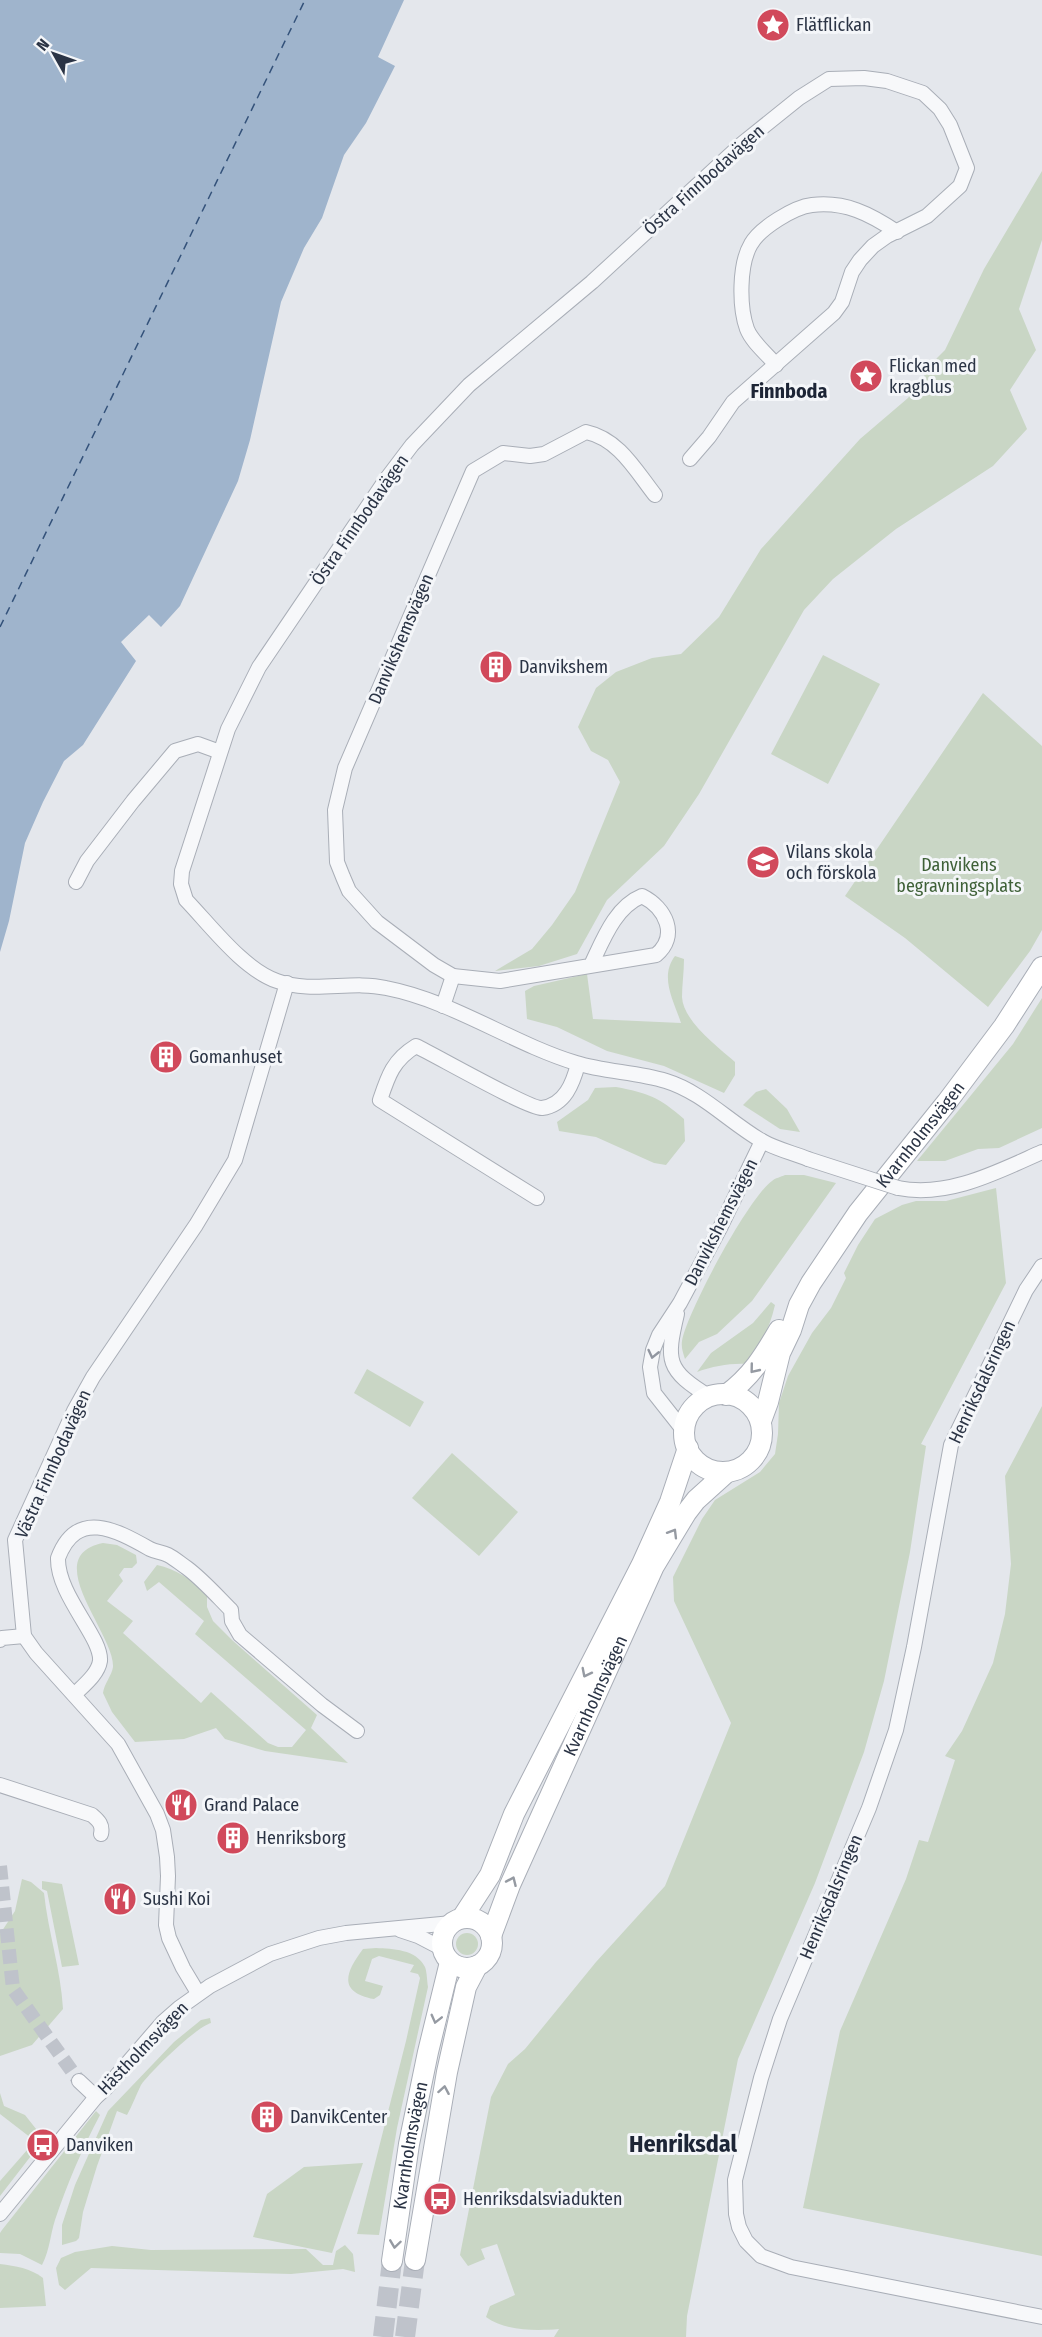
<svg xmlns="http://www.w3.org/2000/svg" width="1042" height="2337" viewBox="0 0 1042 2337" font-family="'Fira Sans Condensed',sans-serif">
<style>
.green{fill:#c9d6c5}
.water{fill:#9fb4cc}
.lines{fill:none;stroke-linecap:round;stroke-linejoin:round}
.ferry{stroke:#34527a;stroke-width:1.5;stroke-dasharray:8 6;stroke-linecap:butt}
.street-tunnel{stroke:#bfc3cb;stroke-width:14;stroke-dasharray:14 7;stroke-linecap:butt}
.secondary-tunnel{stroke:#bfc3cb;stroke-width:20;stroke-dasharray:20 10;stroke-linecap:butt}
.street-casing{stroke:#a9aeb7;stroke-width:16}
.secondary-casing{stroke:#a9aeb7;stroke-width:22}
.street{stroke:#f7f8fa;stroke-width:14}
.secondary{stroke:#fff;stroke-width:20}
.street-bridge-casing{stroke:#a9aeb7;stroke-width:16;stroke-linecap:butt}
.street-bridge{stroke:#f7f8fa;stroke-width:14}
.oneway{stroke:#9196a0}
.oneway2{stroke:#959aa2}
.labels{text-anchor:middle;stroke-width:6;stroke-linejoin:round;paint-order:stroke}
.poi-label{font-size:18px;fill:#2b3445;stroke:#f4f6f9;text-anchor:start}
.street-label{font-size:18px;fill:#2b3445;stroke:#f4f6f9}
.park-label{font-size:18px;fill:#3f6138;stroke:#f4f6f9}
.neighbourhood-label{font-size:20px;font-weight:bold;fill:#1d2536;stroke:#f4f6f9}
.district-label{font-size:24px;font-weight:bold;fill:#1d2536;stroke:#f4f6f9}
</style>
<rect width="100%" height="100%" fill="#e4e7ec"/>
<g class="green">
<polygon points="1042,171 1042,240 1019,309 1036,350 1010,390 1027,429 993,466 896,529 833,579 804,610 699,794 664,846 607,900 577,954 539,966 495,971 532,949 552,925 575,892 620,782 608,760 591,751 578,727 596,688 616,672 652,658 681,654 719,617 761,549 860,439 908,398 937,358 945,350 984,269"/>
<polygon points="823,655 880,684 828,784 771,754"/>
<polygon points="983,693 1042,746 1042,930 1030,951 988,1007 905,938 845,896"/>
<path d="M675 956 684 959C684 972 682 985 682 997 683 1021 718 1047 735 1062V1075L724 1093 664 1066 607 1051 557 1027 527 1019 525 991 534 986 587 974 593 1019 681 1023C674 1001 659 977 675 956Z"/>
<polygon points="1042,998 1042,1128 999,1148 978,1149 945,1161 917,1161 1013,1044"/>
<path d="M616 1087C648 1093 659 1097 684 1119L685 1141 666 1165 654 1163 596 1137 559 1131 557 1122 588 1100 595 1088Z"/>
<polygon points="766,1089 787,1109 800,1132 780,1129 743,1105 756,1092"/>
<path d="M785 1175H804L836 1183 752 1301 717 1334 699 1342 685 1359C683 1353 681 1347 682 1341 687 1312 749 1197 772 1181 775 1178 781 1177 785 1175Z"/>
<path d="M996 1188 1006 1283 921 1444 926 1446 910 1552 884 1681 864 1752 815 1883 738 2059 687 2316 686 2337H554L559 2329C536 2331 505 2331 486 2317L490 2306 515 2295 497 2244 481 2249 485 2259 468 2266 460 2255 491 2097 508 2064 525 2049 596 1962 665 1886 731 1723 674 1601 673 1577 702 1519 715 1500 760 1472 775 1454 778 1434 779 1403 788 1376 812 1333 831 1308 846 1278 844 1273 858 1245 875 1219 902 1205 916 1201H946Z"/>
<path d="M771 1302 775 1305C770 1327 761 1345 748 1364 730 1363 714 1366 697 1372L711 1353 753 1323Z"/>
<polygon points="367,1369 424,1402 410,1427 354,1393"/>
<polygon points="1042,1406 1042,2256 803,2208 840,2031 906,1879 919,1840 928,1842 955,1760 945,1756 962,1731 993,1663 1005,1614 1011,1564 1005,1476"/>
<polygon points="452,1453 518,1512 479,1556 412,1498"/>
<path d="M103 1543 117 1545 136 1555 137 1563 132 1568H124L119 1575 123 1581 107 1601 133 1621 123 1633 201 1703 211 1692 268 1743 278 1747H292L306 1730 195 1634 204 1621 159 1582 147 1591 144 1582 157 1565C176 1569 192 1580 207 1593V1607L213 1621 232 1640 317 1715 311 1728 348 1763 265 1751 225 1739 216 1728 184 1739 135 1742 112 1712 103 1693C104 1684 112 1675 113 1667 115 1634 38 1556 103 1543Z"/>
<path d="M22 1879 31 1882 44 1893C48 1932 61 1970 63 2009L32 2045 0 2056V1934L15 1911Z"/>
<polygon points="42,1881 62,1884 79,1965 62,1967 47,1891 42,1889"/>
<circle cx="467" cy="1944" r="11"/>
<path d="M376 1948C393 1949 416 1949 425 1967 427 1972 427 1981 428 1987L397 2128 379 2235 357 2234 406 2041 420 1978 418 1974 410 1972 414 1965 379 1956 372 1959 365 1981 383 1986 380 1995 374 1999C338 1992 345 1973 363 1949Z"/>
<path d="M210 2018 211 2023C196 2027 151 2071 141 2085 136 2095 132 2106 127 2115L117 2111 97 2166 83 2212 79 2238 76 2241 62 2245V2225L75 2185 108 2111 174 2042 201 2020Z"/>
<polygon points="0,2093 4,2106 25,2115 44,2139 0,2196 0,2181 35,2141 0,2114"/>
<path d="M96 2111 100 2115C82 2149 67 2184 55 2220 50 2236 50 2249 42 2265L20 2254 0 2253V2233L2 2230Z"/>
<polygon points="363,2163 332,2253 253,2237 267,2194 304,2167"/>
<polygon points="345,2245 353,2254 355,2272 343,2269 291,2274 91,2268 65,2290 59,2285 56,2268 61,2258 75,2252 112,2246 151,2250 306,2249 323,2265 333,2265 336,2251"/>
<path d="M0 2264C16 2266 30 2268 43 2278L46 2306 0 2308Z"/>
</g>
<polygon class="water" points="0,0 404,0 378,57 395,66 366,123 344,155 322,218 304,248 281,302 250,440 238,481 180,606 161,627 149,615 121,642 136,661 83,745 64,761 43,802 25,843 9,921 0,952"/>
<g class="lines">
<polyline class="ferry" points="0,627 305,0"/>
<polyline class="street-tunnel" points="0,1866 13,1989 79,2081"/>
<g class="secondary-tunnel">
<polyline points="383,2337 392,2261"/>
<polyline points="405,2337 415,2260"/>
</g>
<defs>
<g id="street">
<path d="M776 365C767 354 752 342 747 329 739 307 739 264 751 244 760 228 794 207 812 205 845 201 870 214 897 232"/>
<path d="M690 459 709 437 733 402 834 313 842 302 852 272 860 260 873 246 887 236 927 216 960 186 967 168 950 125 940 109 923 93 887 81 864 78 829 79 799 98 743 143 592 282 469 385 412 445 387 478 259 667 228 729 182 871 181 884 186 900C211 926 243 969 277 981 312 994 351 980 386 988 453 1001 511 1043 576 1063 605 1072 637 1072 666 1081 702 1092 729 1122 762 1141 776 1149 793 1153 808 1159"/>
<polyline points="76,882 87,861 133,801 175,751 198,744 220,752"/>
<path d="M591 965C603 940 615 907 642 896 666 908 679 936 656 955L500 981 453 976 434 965 377 922 349 891 343 877 337 862 335 810 345 768 473 471 503 453 530 456 544 454 586 432C619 439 636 471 655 495"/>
<polyline points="443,1006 453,976"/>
<path d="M898 1188C948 1198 997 1172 1042 1152"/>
<path d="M537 1198 380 1100C388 1076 393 1060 416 1046 435 1055 529 1109 542 1108 565 1105 573 1083 578 1064"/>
<polyline points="1042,1266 1026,1290 951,1445 914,1647 896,1730 869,1808 780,2019 761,2078 735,2180 736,2214 739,2227 746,2241 761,2256 791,2267 1042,2317"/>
<path d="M677 1314C666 1361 666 1370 710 1397"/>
<polyline points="684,1431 654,1393 650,1367 653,1350 659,1335 680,1303 720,1228 762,1141"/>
<polyline points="0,1640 2,1638 24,1636"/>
<path d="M75 1694C84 1685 98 1674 100 1661 102 1637 57 1595 58 1558 77 1508 116 1530 150 1549 156 1552 162 1552 168 1555 174 1558 181 1564 187 1568 203 1580 217 1596 231 1610L232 1621 240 1635 322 1705 357 1731"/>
<path d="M0 1785 92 1815C99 1821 103 1825 101 1834"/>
<polyline points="400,1930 418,1936 443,1949"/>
<polyline points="198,1993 183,1968 169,1938 166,1925 168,1876 167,1857 163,1830 157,1814 118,1744 36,1653 24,1636 15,1540 74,1411 93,1377 196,1225 235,1160 287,983"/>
<polyline points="79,2081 96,2097"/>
<polyline points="0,2214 96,2097 106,2088 163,2022 179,2008 210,1986 270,1954 319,1938 346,1933 452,1923"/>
</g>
<g id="secondary">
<circle cx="723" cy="1433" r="39"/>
<path d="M726 1395C751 1377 764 1356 779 1330"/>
<path id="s1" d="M761 1421 768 1402 780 1353 791 1330 799 1305 811 1283 858 1213 947 1102 1004 1026 1042 967"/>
<polyline points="462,1918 490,1875 514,1814 642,1564 670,1502 688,1448"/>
<circle cx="467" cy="1943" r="25"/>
<path id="s2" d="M491 1936 510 1885 654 1566 686 1513 696 1500 727 1472"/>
<polyline points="415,2260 447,2072 466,1987 477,1966"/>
<path id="s3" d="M392 2261 409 2144 428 2052 450 1962"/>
</g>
</defs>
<use href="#street" class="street-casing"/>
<use href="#secondary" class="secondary-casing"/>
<use href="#street" class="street"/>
<use href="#secondary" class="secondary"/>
<defs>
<polyline id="street-bridge" points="808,1159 898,1188"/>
</defs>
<use href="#street-bridge" class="street-bridge-casing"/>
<use href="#street-bridge" class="street-bridge"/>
</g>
<defs><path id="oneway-chevron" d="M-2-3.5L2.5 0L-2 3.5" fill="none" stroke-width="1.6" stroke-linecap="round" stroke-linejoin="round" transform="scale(1.5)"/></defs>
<use class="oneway" href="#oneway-chevron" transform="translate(653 1354) rotate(103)"/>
<g class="oneway2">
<use href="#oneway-chevron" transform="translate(754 1369) rotate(129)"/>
<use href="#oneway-chevron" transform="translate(673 1533) rotate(-59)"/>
<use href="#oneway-chevron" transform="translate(586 1673) rotate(117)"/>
<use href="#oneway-chevron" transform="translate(512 1881) rotate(-66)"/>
<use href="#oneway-chevron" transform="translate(436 2019) rotate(104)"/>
<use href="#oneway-chevron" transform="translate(444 2090) rotate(-80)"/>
<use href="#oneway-chevron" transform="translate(395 2244) rotate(98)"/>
</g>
<defs>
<symbol id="sight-disc" viewBox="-11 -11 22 22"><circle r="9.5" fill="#d1495b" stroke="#f4f6f9"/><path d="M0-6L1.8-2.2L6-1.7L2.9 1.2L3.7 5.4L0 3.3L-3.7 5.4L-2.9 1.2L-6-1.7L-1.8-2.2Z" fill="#fff"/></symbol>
<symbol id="building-disc" viewBox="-11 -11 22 22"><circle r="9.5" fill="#d1495b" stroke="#f4f6f9"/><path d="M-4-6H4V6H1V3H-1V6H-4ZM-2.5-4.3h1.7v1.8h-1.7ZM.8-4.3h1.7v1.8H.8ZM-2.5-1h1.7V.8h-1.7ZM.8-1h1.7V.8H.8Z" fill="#fff"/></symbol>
<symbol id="school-disc" viewBox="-11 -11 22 22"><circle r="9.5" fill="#d1495b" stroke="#f4f6f9"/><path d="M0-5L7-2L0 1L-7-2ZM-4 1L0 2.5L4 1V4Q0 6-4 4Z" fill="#fff"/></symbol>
<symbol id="restaurant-disc" viewBox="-11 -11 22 22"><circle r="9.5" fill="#d1495b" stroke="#f4f6f9"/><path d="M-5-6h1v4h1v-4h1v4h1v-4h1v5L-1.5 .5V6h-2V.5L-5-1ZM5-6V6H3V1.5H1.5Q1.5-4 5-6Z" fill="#fff"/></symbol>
<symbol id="bus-disc" viewBox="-11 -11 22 22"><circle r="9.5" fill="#d1495b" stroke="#f4f6f9"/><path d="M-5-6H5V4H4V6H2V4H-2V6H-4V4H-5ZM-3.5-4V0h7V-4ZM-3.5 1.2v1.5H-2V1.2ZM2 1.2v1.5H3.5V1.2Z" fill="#fff"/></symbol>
</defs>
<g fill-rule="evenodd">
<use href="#sight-disc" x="754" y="6" width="38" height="38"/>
<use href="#sight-disc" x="847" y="357" width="38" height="38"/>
<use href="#building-disc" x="477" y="648" width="38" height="38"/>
<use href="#school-disc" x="744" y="843" width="38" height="38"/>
<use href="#building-disc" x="147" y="1038" width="38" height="38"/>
<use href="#restaurant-disc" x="162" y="1786" width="38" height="38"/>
<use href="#building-disc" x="214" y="1819" width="38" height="38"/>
<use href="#restaurant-disc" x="101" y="1880" width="38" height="38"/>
<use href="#building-disc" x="248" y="2098" width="38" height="38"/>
<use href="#bus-disc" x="24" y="2126" width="38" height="38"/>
<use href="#bus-disc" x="421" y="2180" width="38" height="38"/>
</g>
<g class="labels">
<g class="poi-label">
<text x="796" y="31">Flätflickan</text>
<text x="889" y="372">Flickan med<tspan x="889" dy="21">kragblus</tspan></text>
<text x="519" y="673">Danvikshem</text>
<text x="786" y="858">Vilans skola<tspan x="786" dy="21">och förskola</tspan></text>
<text x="189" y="1063">Gomanhuset</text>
<text x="204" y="1811">Grand Palace</text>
<text x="256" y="1844">Henriksborg</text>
<text x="143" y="1905">Sushi Koi</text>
<text x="290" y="2123">DanvikCenter</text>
<text x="66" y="2151">Danviken</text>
<text x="463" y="2205">Henriksdalsviadukten</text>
</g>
<g class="street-label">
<text transform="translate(704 180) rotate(-42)" y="6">Östra Finnbodavägen</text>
<text transform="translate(360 520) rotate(-55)" y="6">Östra Finnbodavägen</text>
<text transform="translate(401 639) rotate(-67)" y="6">Danvikshemsvägen</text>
<text dy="6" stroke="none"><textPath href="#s1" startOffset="332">Kvarnholmsvägen</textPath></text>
<text transform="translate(721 1222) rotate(-63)" y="6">Danvikshemsvägen</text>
<text transform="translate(982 1382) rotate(-65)" y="6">Henriksdalsringen</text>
<text transform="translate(53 1464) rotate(-66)" y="6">Västra Finnbodavägen</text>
<text dy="6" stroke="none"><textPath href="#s2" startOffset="262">Kvarnholmsvägen</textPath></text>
<text transform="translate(831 1897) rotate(-67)" y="6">Henriksdalsringen</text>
<text transform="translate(143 2048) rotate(-46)" y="6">Hästholmsvägen</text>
<text dy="6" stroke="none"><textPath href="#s3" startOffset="117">Kvarnholmsvägen</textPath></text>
</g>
<g class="park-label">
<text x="959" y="871">Danvikens<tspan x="959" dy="21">begravningsplats</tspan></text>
</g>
<g class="neighbourhood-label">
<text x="789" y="398">Finnboda</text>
</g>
<g class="district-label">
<text x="683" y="2152">Henriksdal</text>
</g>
</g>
<g transform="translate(54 54) rotate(310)" stroke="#f4f6f9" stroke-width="4.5" paint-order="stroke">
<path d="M0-4.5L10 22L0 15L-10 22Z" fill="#2b3445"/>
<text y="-9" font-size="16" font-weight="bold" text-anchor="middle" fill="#2b3445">N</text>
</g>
</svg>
